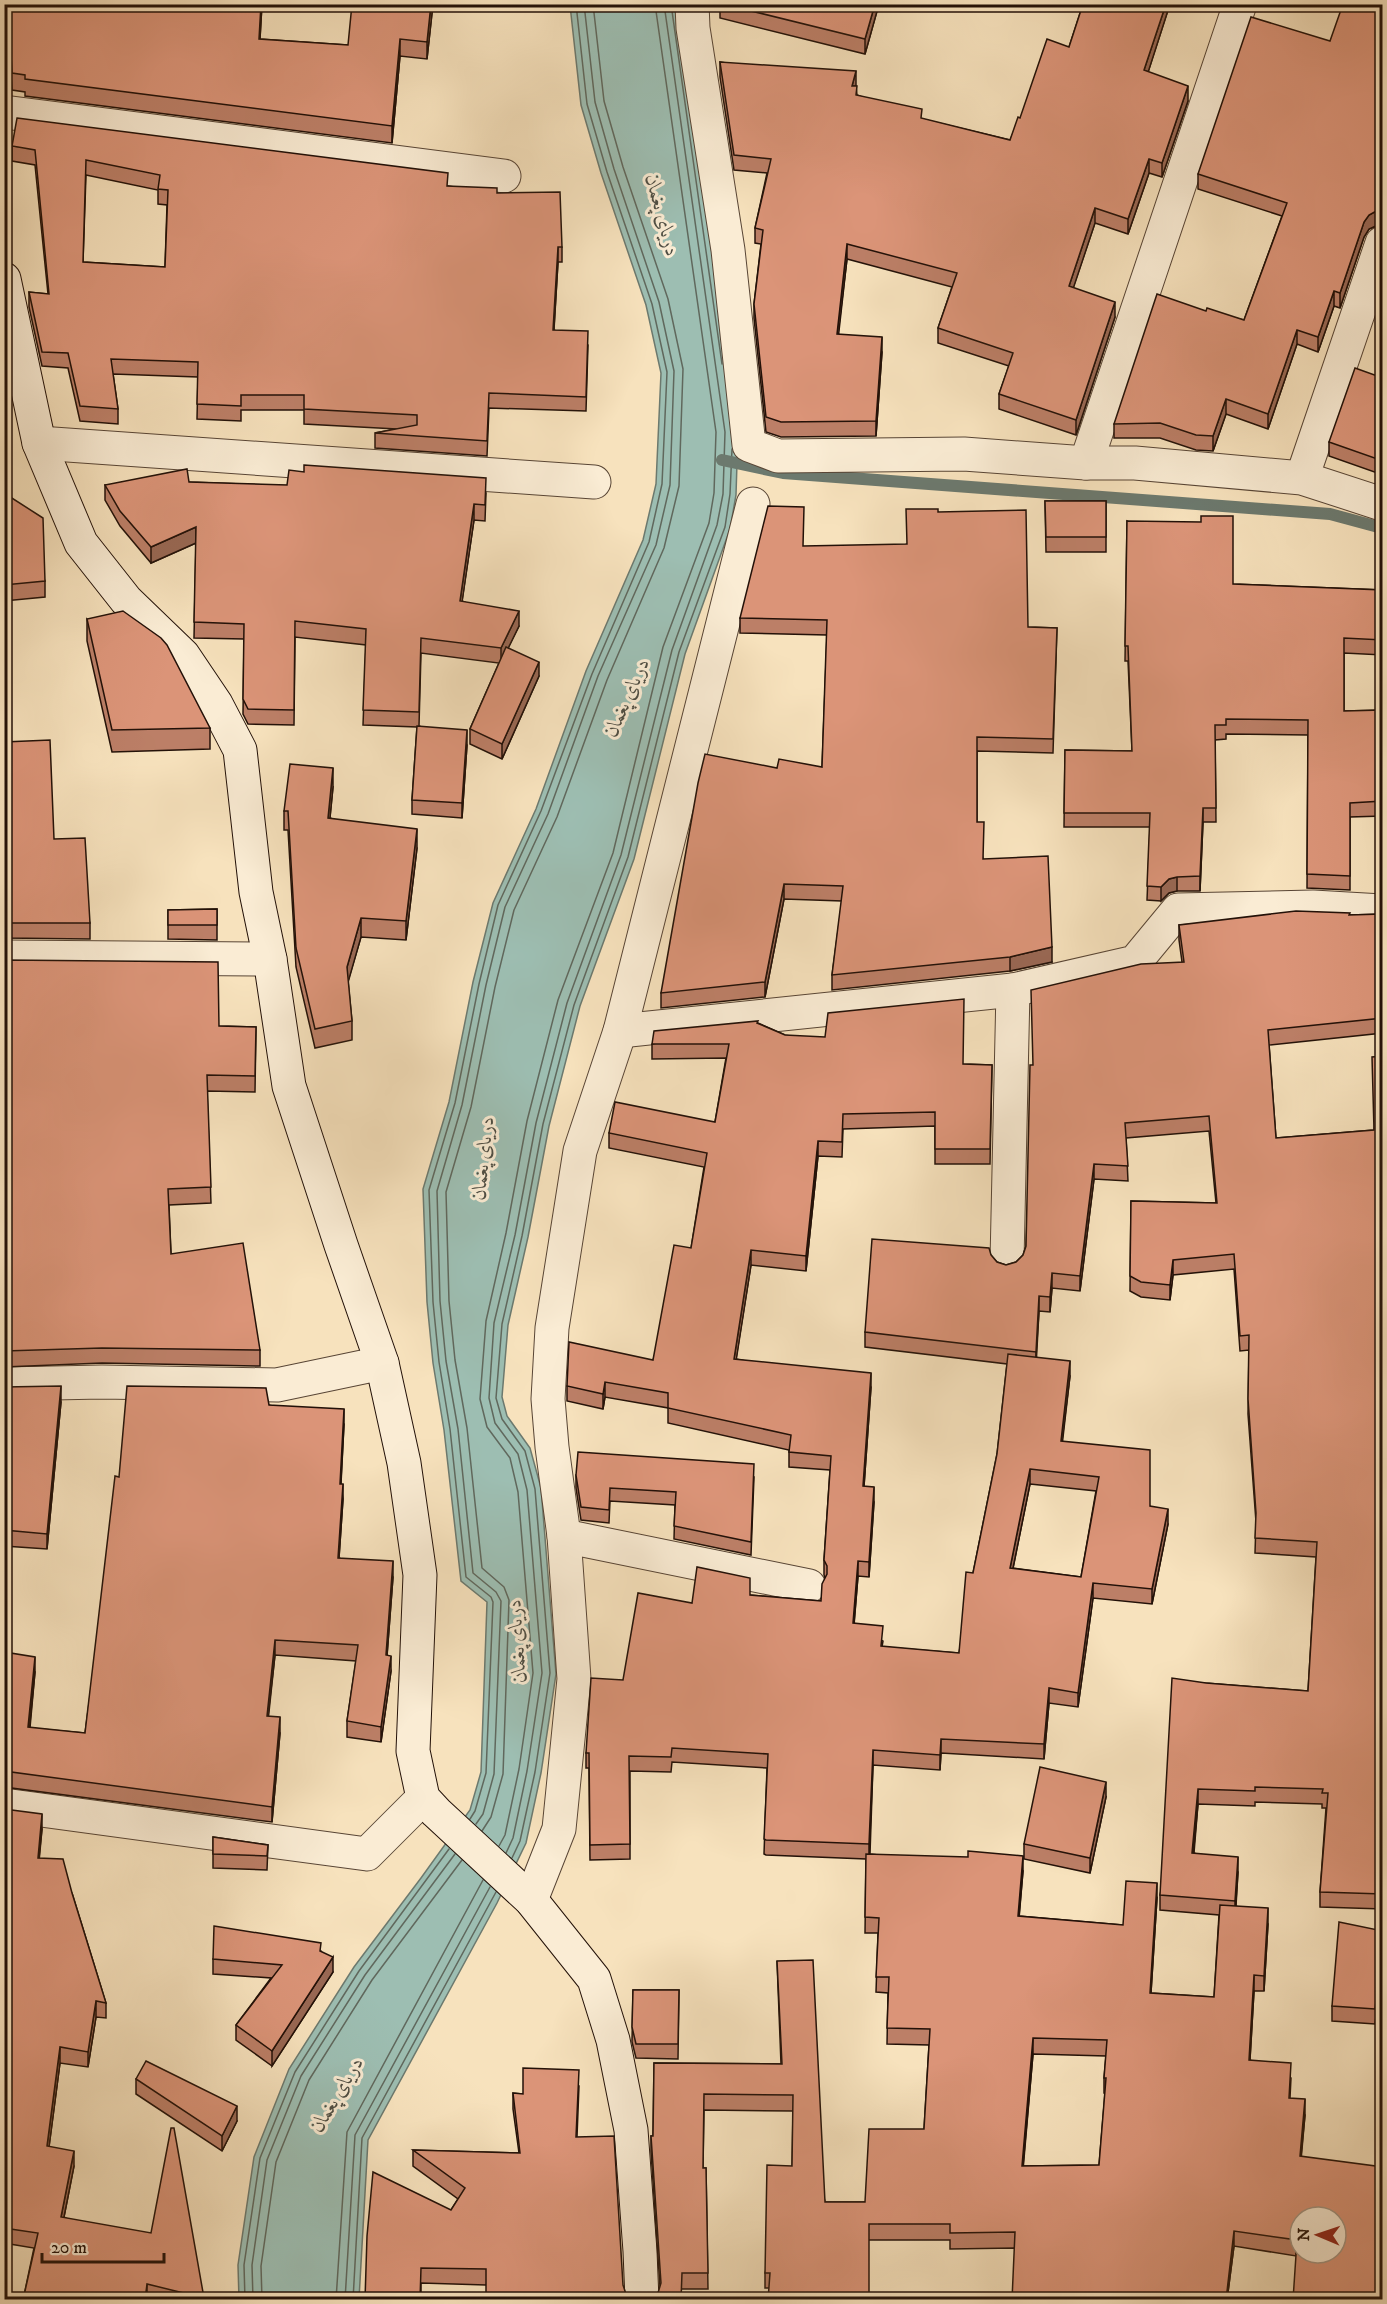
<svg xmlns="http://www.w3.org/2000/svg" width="1387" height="2304" viewBox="0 0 1387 2304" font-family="'IM FELL DW Pica',Amiri,serif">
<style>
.water{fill:#9dbeb2;stroke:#6c796e;stroke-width:1.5}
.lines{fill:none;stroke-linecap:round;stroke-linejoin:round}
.shore{stroke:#60685d;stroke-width:1.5}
.stream{stroke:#6c796e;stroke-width:12}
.street-casing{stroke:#584535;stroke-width:35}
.secondary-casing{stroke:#231108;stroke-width:35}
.street{stroke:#faecd4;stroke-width:33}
.secondary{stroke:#faecd4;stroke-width:33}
.wall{fill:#bc7f67;stroke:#231108;stroke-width:1.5;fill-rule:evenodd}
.shaded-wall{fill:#996854;stroke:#231108;stroke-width:1.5}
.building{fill:#db9478;stroke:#231108;stroke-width:1.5;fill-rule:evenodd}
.labels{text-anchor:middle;stroke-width:6;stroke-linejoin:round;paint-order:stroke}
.water-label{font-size:20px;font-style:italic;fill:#4e4e44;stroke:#faecd4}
</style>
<rect width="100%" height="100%" fill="#f7e2bd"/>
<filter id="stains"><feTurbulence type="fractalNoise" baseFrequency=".00333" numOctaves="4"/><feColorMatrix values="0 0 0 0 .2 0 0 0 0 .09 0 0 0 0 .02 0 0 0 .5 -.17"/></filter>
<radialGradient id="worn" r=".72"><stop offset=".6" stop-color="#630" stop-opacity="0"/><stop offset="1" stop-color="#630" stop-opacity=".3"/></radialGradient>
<polygon class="water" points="570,5 677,5 738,431 736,495 730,529 685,654 634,859 580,1006 549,1126 528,1237 508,1325 502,1397 507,1416 530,1448 541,1488 556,1674 541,1773 526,1843 497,1903 368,2140 359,2299 239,2300 238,2265 254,2157 289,2069 354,1967 421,1878 470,1810 481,1772 487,1602 461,1581 444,1430 433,1363 427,1302 423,1189 449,1102 473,982 493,903 536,809 586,671 643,540 656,484 661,373 646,305 601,173 581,105"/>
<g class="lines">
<g class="shore">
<polyline points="671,4 722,364"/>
<polyline points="470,1819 475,1811 486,1773 493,1602 491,1597 466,1577 450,1429 439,1362 433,1302 429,1190 455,1103 479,984 498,905 541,811 592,674 649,542 662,484 667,372 652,304 607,172 587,104 576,4"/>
<polyline points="476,1824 483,1814 494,1774 501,1601 496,1592 473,1573 458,1429 446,1361 440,1301 437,1191 462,1105 486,985 505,907 548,814 598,676 656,545 670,485 674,371 659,302 614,169 595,102 584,4"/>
<polyline points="482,1831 491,1817 503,1774 509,1600 504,1587 482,1568 467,1428 455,1360 449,1301 446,1192 471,1107 495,987 514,910 557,817 607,680 664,548 679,486 683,369 668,299 623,167 604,101 593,4"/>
<polyline points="499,1846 505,1835 519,1769 533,1673 518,1492 510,1458 487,1427 480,1399 486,1321 506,1233 527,1121 558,1000 613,853 663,647 709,523 714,493 716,432 655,4"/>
<polyline points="506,1853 513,1838 527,1771 542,1673 527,1490 518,1454 495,1423 489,1398 494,1323 515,1235 536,1123 567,1003 621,855 672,650 717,525 723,494 725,432 664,4"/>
<polyline points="512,1858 520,1841 535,1772 550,1673 535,1489 525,1451 502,1419 496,1398 502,1324 522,1236 543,1124 574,1005 628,857 679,652 725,527 730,494 732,449"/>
<polyline points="245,2300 244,2265 260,2158 295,2072 359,1971 449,1849"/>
<polyline points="253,2300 252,2265 267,2160 301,2076 365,1975 455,1854"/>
<polyline points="262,2300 261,2266 276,2162 309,2080 372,1980 462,1860"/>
<polyline points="336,2300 347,2132 483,1880"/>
<polyline points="345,2300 355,2135 490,1887"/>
<polyline points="353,2300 362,2138 496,1892"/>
</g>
<polyline class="stream" points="722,460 783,473 1330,514 1382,528"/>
<defs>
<g id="street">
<polyline points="692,4 693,28 728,250 749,445 778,456 964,454 1086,463 1135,463 1302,478 1382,504"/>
<polyline points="4,112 504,176"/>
<polyline points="39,443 594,482"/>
<polyline points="1086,463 1240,4"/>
<polyline points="1302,478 1382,243"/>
<polyline points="4,957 270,959"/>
<polyline points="620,1031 1013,990 1135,962 1178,910 1313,907 1382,911"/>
<polyline points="1007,1261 1013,990"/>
<polyline points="4,1384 102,1382 277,1385 382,1363"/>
<polyline points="564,1536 809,1586"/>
<polyline points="4,1805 367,1854 423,1798"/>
<polyline points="531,1900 559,1829 574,1679 564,1536 552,1447 548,1399 552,1328 580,1151 620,1031 753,504"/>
</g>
<polyline id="secondary" points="4,279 39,443 81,543 126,600 183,655 216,704 240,750 256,892 270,959 289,1086 341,1245 382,1363 404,1463 420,1575 413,1751 423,1798 436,1812 531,1900 594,1979 613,2040 631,2130 640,2251 642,2300"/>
</defs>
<use href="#street" class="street-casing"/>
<use href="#secondary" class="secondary-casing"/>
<use href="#street" class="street"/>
<use href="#secondary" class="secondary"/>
</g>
<g class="wall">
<polygon points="4,4 262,4 260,39 348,45 433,4 427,59 400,56 392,143 25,96 25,92 12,90 7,14 4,14"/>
<polygon points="720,4 879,4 865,54 720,18"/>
<polygon points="1083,4 1170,4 1148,72 1188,101 1162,177 1149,173 1128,234 1095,223 1073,288 1115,317 1076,435 999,409 999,394 1009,366 938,343 938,328 952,287 847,259 838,334 882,352 876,436 781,437 766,432 754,318 754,304 761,244 755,243 755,228 767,173 734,170 720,77 720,62 856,86 857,95 922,119 1010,140 1020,118 1069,47"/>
<polygon points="1383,4 1383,225 1378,225 1369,229 1364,237 1340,308 1334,306 1318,352 1297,344 1268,429 1226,414 1213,451 1196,450 1160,438 1114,438 1114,424 1206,311 1244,320 1282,216 1198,189 1198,174 1330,41"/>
<path d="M12 146 448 186 497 193 562 247V262H558L554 330 588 345 586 411 489 408 487 456 375 448V433L397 429 304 424V410H241V421L197 419 198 377 113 374 118 409V424L80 421 68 368 42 366 29 307V292L48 294 35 165 12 161ZM86 175 158 190V204L167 205 165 267 83 262Z"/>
<polygon points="1383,285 1383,322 1376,320 1376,305"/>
<polygon points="1383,378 1383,475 1329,456 1329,442"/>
<polygon points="189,482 486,493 485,521 474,520 462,601 519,626 508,648 539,676 502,759 470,744 470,729 499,663 421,653 419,726 467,745 462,818 412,814 412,800 417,727 363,725 366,645 295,637 294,725 248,724 243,714 244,639 194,638 196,543 151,563 120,526 105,500 105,485"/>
<polygon points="4,493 45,581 45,597 4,601"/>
<polygon points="1045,501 1106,501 1106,552 1046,552"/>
<polygon points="938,512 1028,627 1057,628 1053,753 977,751 977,822 983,859 1052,962 1010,971 832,990 832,975 842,901 784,899 765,997 661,1008 661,993 777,768 822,767 827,635 740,633 740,618 907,544"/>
<polygon points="1127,521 1233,584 1383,590 1383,655 1344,653 1344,711 1383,710 1383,816 1350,817 1350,890 1307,888 1308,735 1226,734 1226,739 1215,740 1216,822 1203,822 1200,891 1177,891 1169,893 1161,901 1147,900 1150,827 1064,827 1065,750 1132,751 1128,661 1125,661"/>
<polygon points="87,619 210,728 210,749 112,752 87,641"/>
<polygon points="4,742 54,839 90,923 90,939 4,938"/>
<polygon points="333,787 330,818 417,848 406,940 361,937 348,981 352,1021 352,1040 315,1048 296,967 288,830 284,830 284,811"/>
<polygon points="217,909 217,940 168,939 168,910"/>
<path d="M1383 914V1033L1269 1045 1276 1138 1374 1130 1383 1056V1909L1320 1907V1892L1326 1808H1322V1804L1255 1802V1806L1198 1804 1194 1853 1238 1872 1236 1906 1268 1924 1264 1991H1254L1250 2060 1291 2078 1290 2098 1305 2115 1301 2156 1296 2256 1234 2246 1227 2300 1015 2248 950 2249V2240H869L769 2288H765V2273L792 2166 793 2111 704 2110 703 2168H706L708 2289H682L658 2293 660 2287 651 2152V2136H653L654 2063 781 2064 777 1961 825 2202H865L924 2129 929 2045 887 2044 888 1993 876 1992 878 1933H865L866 1859 766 1855 764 1854 767 1768 672 1762 671 1772 630 1771V1859L590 1860 589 1768H586V1753L623 1680 692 1603 750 1595 821 1601 825 1578 824 1575V1560L830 1470 789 1467V1450L668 1423V1408L605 1397 603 1409 567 1401V1386L653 1360 691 1248 704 1167 609 1148V1133L715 1122 726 1058 652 1059V1044L758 1023 785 1035 963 1064 992 1065 990 1164H935V1126L843 1129 842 1157 818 1156 806 1271 751 1265 736 1359 871 1387 864 1486 874 1502 869 1577 858 1576 854 1623 883 1641 882 1647 959 1653 973 1573 997 1454 1007 1364 865 1347V1332L991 1255 997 1262 1006 1265 1016 1262 1023 1255 1026 1246 1033 1065 1182 962 1179 940V925L1349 915ZM1209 1131 1216 1203 1131 1201 1130 1291 1141 1297 1170 1300 1173 1275 1234 1269 1240 1351 1249 1350 1248 1414 1256 1522 1255 1553 1316 1557 1308 1691 1206 1683 1160 1895V1910L1219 1915 1214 1997 1151 1993 1157 1898 1123 1925 1019 1916 1023 1871 870 1854 873 1765 940 1770 941 1753 1044 1759 1049 1703 1078 1707 1093 1598 1152 1604 1168 1524 1150 1506 1062 1441 1070 1376 1036 1357 1039 1311 1050 1312 1052 1288 1080 1291 1094 1179 1128 1181 1126 1138ZM1030 1484 1096 1491 1081 1577 1013 1568ZM1033 2054 1106 2056 1104 2078V2093H1105L1099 2165 1023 2166Z"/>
<polygon points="4,960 219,1026 256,1027 255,1092 207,1091 211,1203 169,1205 171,1254 260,1350 260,1366 102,1363 4,1367"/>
<polygon points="4,1387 61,1402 47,1549 4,1546"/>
<polygon points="269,1405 344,1424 341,1484 343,1499 339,1558 393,1577 387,1655 391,1671 381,1742 347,1737 347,1721 356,1661 275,1655 268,1716 280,1733 272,1822 4,1787 4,1652 35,1672 30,1728 85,1733 119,1477"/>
<polygon points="576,1475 754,1477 751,1555 674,1539 675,1505 610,1501 609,1523 581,1520 576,1488"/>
<polygon points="1106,1797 1090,1873 1024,1859 1024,1844"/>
<polygon points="4,1809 42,1829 39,1858 72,1893 106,2003 106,2018 96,2017 88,2067 60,2063 49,2147 74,2166 64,2217 204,2298 204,2300 23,2300 34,2248 4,2243"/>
<polygon points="213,1837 268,1845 267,1870 213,1868"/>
<polygon points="1383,1931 1383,2017 1376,2016 1375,2024 1332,2021 1332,2006"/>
<polygon points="321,1951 333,1972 272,2066 236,2040 236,2025 271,1978 213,1974 213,1959"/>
<polygon points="633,1990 679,1990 678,2059 636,2058 632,2042"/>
<polygon points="136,2079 237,2121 222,2151 136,2094"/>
<polygon points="579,2086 577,2137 486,2285 421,2283 421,2300 365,2300 451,2210 458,2199 413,2166 413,2150 519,2153 513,2109 513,2093 523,2094"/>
</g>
<g class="shaded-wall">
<polygon points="261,4 262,4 259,56 259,39"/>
<polygon points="431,4 433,4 427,59 427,42"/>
<polygon points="875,4 879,4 865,54 865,39"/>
<polygon points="1166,4 1170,4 1144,85 1144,70"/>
<polygon points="400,39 400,56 392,143 392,126"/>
<polygon points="856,71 856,86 852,86"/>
<polygon points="1188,86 1188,101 1162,177 1162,163"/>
<polygon points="1149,159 1149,173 1128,234 1128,219"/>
<polygon points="1095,208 1095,223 1069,301 1069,286"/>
<polygon points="1378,210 1378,225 1369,229 1364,237 1340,308 1340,293 1364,222 1369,215"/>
<polygon points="847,244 847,259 837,349 837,334"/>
<polygon points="558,247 558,262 553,344 553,330"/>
<polygon points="1334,291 1334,306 1318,352 1318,337"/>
<polygon points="1115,302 1115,317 1076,435 1076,420"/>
<polygon points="1297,330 1297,344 1268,429 1268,414"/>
<polygon points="882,337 882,352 876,436 876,421"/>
<polygon points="1226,399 1226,414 1213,451 1213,436"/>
<polygon points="474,504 474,520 460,616 460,601"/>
<polygon points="196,527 196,543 151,563 151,547"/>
<polygon points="519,611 519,626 501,663 501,648"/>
<polygon points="539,662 539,676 502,759 502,744"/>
<polygon points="467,730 467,745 462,818 462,803"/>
<polygon points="333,768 333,787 328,837 328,818"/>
<polygon points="1203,808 1203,822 1200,891 1200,876"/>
<polygon points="417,829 417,848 406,940 406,921"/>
<polygon points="1177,877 1177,891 1169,893 1161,901 1161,887 1169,879"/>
<polygon points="784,884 784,899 765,997 765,982"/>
<polygon points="361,918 361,937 347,986 347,967"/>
<polygon points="1052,947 1052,962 1010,971 1010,957"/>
<polygon points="818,1141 818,1156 806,1271 806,1256"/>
<polygon points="1094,1164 1094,1179 1080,1291 1080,1276"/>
<polygon points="751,1250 751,1265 734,1374 734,1359"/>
<polygon points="1173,1260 1173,1275 1170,1300 1170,1285"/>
<polygon points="1052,1273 1052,1288 1050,1312 1050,1297"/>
<polygon points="1039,1296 1039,1311 1036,1367 1036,1352"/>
<polygon points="1070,1361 1070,1376 1061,1455 1061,1441"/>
<polygon points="871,1373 871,1387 863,1501 863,1486"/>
<polygon points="605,1382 605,1397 603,1409 603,1394"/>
<polygon points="61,1386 61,1402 47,1549 47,1534"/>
<polygon points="344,1409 344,1424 340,1499 340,1484"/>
<polygon points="1030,1469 1030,1484 1010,1583 1010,1568"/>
<polygon points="343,1484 343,1499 338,1573 338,1558"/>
<polygon points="874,1487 874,1502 869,1577 869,1562"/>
<polygon points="1168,1509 1168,1524 1152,1604 1152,1589"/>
<polygon points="393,1561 393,1577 386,1670 386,1655"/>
<polygon points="858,1561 858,1576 853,1638 853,1623"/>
<polygon points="1093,1583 1093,1598 1078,1707 1078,1693"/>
<polygon points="275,1640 275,1655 267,1731 267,1716"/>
<polygon points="391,1656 391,1671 381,1742 381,1727"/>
<polygon points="35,1657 35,1672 28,1743 28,1727"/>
<polygon points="1049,1688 1049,1703 1044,1759 1044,1744"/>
<polygon points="280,1717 280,1733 272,1822 272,1807"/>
<polygon points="941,1739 941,1753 940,1770 940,1755"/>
<polygon points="873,1750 873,1765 869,1859 869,1844"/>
<polygon points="1106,1782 1106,1797 1090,1873 1090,1858"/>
<polygon points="1198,1789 1198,1804 1192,1868 1192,1853"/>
<polygon points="42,1814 42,1829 38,1873 38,1858"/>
<polygon points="1023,1856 1023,1871 1018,1931 1018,1916"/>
<polygon points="1238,1857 1238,1872 1235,1916 1235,1901"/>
<polygon points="1157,1883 1157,1898 1150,2008 1150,1993"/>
<polygon points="1268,1908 1268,1924 1264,1991 1264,1976"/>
<polygon points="333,1957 333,1972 272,2066 272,2051"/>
<polygon points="1254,1975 1254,1991 1249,2076 1249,2060"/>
<polygon points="96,2001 96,2017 88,2067 88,2052"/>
<polygon points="1033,2038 1033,2054 1022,2182 1022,2166"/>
<polygon points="60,2047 60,2063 47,2162 47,2146"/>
<polygon points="1305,2099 1305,2115 1300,2172 1300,2156"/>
<polygon points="237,2106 237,2121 222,2151 222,2136"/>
<polygon points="74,2151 74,2166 61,2232 61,2217"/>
<polygon points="1234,2231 1234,2246 1227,2300 1226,2300"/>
<polygon points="147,2284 147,2300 145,2300"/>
</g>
<g class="building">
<polygon points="8,4 261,4 259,39 348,45 352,4 431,4 427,42 400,39 392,126 25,79 25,75 12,73"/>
<polygon points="723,4 875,4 865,39"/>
<polygon points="1083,4 1166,4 1144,70 1188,86 1162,163 1149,159 1128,219 1095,208 1069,286 1115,302 1076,420 999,394 1013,353 938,328 957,273 847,244 837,334 882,337 876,421 781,422 766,417 754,304 763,230 755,228 771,159 734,155 720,62 856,71 852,86 857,86 856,95 922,109 921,118 1010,140 1018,117 1020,118 1047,39 1069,47"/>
<polygon points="1343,4 1383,4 1383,210 1378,210 1369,215 1364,222 1340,293 1334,291 1318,337 1297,330 1268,414 1226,399 1213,436 1196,435 1160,423 1114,424 1157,294 1206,311 1207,308 1244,320 1287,203 1198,174 1251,17 1330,41"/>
<path d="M17 118 448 173 447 186 497 188V193L560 192 562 247H558L553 330 588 331 586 397 489 393 487 441 375 433 417 425V415L304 409V395H241V406L197 404 198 362 111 359 118 409 80 406 68 353 42 352 29 292 49 294 35 150 12 146ZM86 160 160 175 158 189 168 190 165 267 83 262Z"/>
<polygon points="1383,285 1383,307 1376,305"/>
<polygon points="1355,368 1383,378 1383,461 1329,442"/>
<polygon points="304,465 486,478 485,505 474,504 460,601 519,611 501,648 421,638 419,712 363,710 366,629 295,621 294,710 248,709 243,699 244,624 194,622 196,527 151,547 120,511 105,485 187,469 189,482 287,485 289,470 304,472"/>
<polygon points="4,493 43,518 45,581 4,585"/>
<polygon points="1045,501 1106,501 1106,537 1046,537"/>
<polygon points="768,506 804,507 803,546 907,544 906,509 938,509 938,512 1026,510 1028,627 1057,628 1053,739 977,737 977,822 984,822 983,859 1048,856 1052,947 1010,957 832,975 843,886 784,884 765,982 661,993 698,783 705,754 777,768 779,759 822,767 827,620 740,618"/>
<polygon points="1201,516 1233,516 1233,584 1383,590 1383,640 1344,638 1344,711 1383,710 1383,801 1350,803 1350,876 1307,874 1308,720 1226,719 1226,725 1215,725 1216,808 1203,808 1200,876 1177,877 1169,879 1161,887 1147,886 1150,813 1064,813 1065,750 1132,751 1128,646 1125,646 1127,521 1201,522"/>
<polygon points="123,611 161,638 167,645 210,728 112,730 87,619"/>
<polygon points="506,647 539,662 502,744 470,729"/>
<polygon points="417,726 467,730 462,803 412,800"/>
<polygon points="50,740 54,839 85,838 90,923 4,923 4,742"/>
<polygon points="290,764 333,768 328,818 417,829 406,921 361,918 347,967 352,1021 315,1029 296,948 288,811 284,811"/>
<polygon points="217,909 217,925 168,925 168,910"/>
<polygon points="1296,911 1350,913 1349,915 1383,914 1383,1018 1268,1030 1276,1138 1374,1130 1372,1057 1383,1056 1383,1894 1320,1892 1328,1793 1322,1793 1323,1789 1255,1787 1255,1791 1198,1789 1192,1853 1238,1857 1235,1901 1160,1895 1172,1678 1206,1683 1308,1691 1317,1542 1255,1538 1256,1513 1248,1399 1249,1335 1240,1336 1234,1254 1173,1260 1170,1285 1141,1282 1130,1276 1131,1201 1217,1203 1209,1116 1125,1123 1128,1166 1094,1164 1080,1276 1052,1273 1050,1297 1039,1296 1036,1352 865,1332 872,1239 989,1248 991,1255 997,1262 1006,1265 1016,1262 1023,1255 1026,1246 1030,1065 1033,1065 1031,990 1141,964 1184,962 1179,925"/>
<polygon points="4,960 218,962 219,1026 256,1027 255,1076 207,1075 211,1187 168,1189 171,1254 243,1243 260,1350 102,1348 4,1351"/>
<path d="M964 999 963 1064 992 1065 990 1149H935V1112L843 1114 842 1142 818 1141 806 1256 751 1250 734 1359 871 1373 863 1486 874 1487 869 1562 858 1561 853 1623 883 1626 881 1646 959 1653 966 1572 973 1573 997 1454 1008 1354 1070 1361 1061 1441 1150 1450V1506L1168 1509 1152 1589 1093 1583 1078 1693 1049 1688 1044 1744 941 1739 940 1755 873 1750 869 1844 766 1840 764 1839 768 1754 672 1748 671 1757 629 1756 630 1844 590 1845 589 1753H586L591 1678 623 1680 638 1593 692 1603 697 1567 750 1578V1595L821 1601 822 1584 827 1574V1566L824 1560 831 1456 789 1452 791 1435 668 1408V1393L605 1382 603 1394 567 1386 569 1342 653 1360 674 1245 691 1248 707 1153 609 1133 615 1102 715 1122 729 1044H652L654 1031 758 1021 757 1023 785 1035 825 1037 828 1013ZM1030 1469 1099 1477 1081 1577 1010 1568Z"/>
<polygon points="61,1386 47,1534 4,1530 4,1387"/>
<polygon points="127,1386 266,1388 269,1405 344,1409 340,1484 343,1484 338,1558 393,1561 386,1655 391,1656 381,1727 347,1721 358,1645 275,1640 267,1716 280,1717 272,1807 4,1771 4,1652 35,1657 28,1727 85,1733 115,1476 119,1477"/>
<polygon points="578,1452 754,1464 751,1542 674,1526 676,1492 610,1488 609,1510 581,1507 576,1475"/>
<polygon points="1040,1767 1106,1782 1090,1858 1024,1844"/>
<polygon points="4,1809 42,1814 38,1858 63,1859 72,1893 106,2003 96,2001 88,2052 60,2047 47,2146 74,2151 61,2217 151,2233 171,2128 174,2128 204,2298 147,2284 145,2300 23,2300 38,2233 4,2228"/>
<polygon points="213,1837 268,1845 267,1856 213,1854"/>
<path d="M968 1851 1023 1856 1018 1916 1123 1925 1126 1881 1157 1883 1150 1993 1214 1997 1220 1905 1268 1908 1264 1976 1254 1975 1249 2060 1291 2063 1289 2098 1305 2099 1300 2156 1383 2167V2300H1293L1297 2240 1234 2231 1226 2300H1012L1015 2232 950 2233V2224H869V2300H768L770 2273H765L767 2165 792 2166 793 2095 704 2094 703 2168H706L708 2273H682L681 2300H652L658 2293 661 2283 651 2136H653L654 2063 782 2064 777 1961 813 1960 825 2202H865L869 2129H924L930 2029 887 2028 889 1977H876L879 1918 865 1917 866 1854 968 1857ZM1033 2038 1107 2040 1104 2078H1106L1099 2165 1022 2166ZM1300 2217H1336V2253H1300Z"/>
<polygon points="1339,1922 1383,1931 1383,2002 1376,2001 1375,2009 1332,2006"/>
<polygon points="214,1926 321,1943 320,1951 333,1957 272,2051 236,2025 282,1965 213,1959"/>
<polygon points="633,1990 679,1990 678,2044 636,2044 632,2027"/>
<polygon points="146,2061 237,2106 222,2136 136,2079"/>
<polygon points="523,2068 579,2070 576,2137 614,2136 623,2285 626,2294 632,2300 486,2300 486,2269 421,2268 420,2300 365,2300 367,2236 373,2172 451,2210 465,2188 413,2150 520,2153 513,2093 523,2094"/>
</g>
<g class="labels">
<g class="water-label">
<text transform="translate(663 215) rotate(75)" y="7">دریای پغمان</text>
<text transform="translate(626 697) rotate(-66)" y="7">دریای پغمان</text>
<text transform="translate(482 1158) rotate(-84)" y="7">دریای پغمان</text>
<text transform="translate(516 1641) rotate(-94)" y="7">دریای پغمان</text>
<text transform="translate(336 2094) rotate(-59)" y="7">دریای پغمان</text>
</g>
</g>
<rect width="1387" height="2304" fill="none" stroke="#f7e2bd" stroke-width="24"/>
<rect x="6" y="6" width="1375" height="2292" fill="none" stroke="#231108" stroke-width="3"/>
<rect x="12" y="12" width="1363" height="2280" fill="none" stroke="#231108" stroke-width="1.5"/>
<g transform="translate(1318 2235) rotate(272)"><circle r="28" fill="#faecd4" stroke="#a49482" stroke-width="1.5"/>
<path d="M0-4.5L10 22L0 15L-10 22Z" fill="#8f2418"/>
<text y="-9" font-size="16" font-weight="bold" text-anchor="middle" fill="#231108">N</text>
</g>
<path d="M42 2253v9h122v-9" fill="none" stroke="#231108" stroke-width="3"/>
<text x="51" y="2253" font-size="18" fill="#231108" stroke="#faecd4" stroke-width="4.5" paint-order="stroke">20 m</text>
<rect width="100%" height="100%" filter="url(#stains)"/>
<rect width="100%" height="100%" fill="url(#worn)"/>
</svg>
